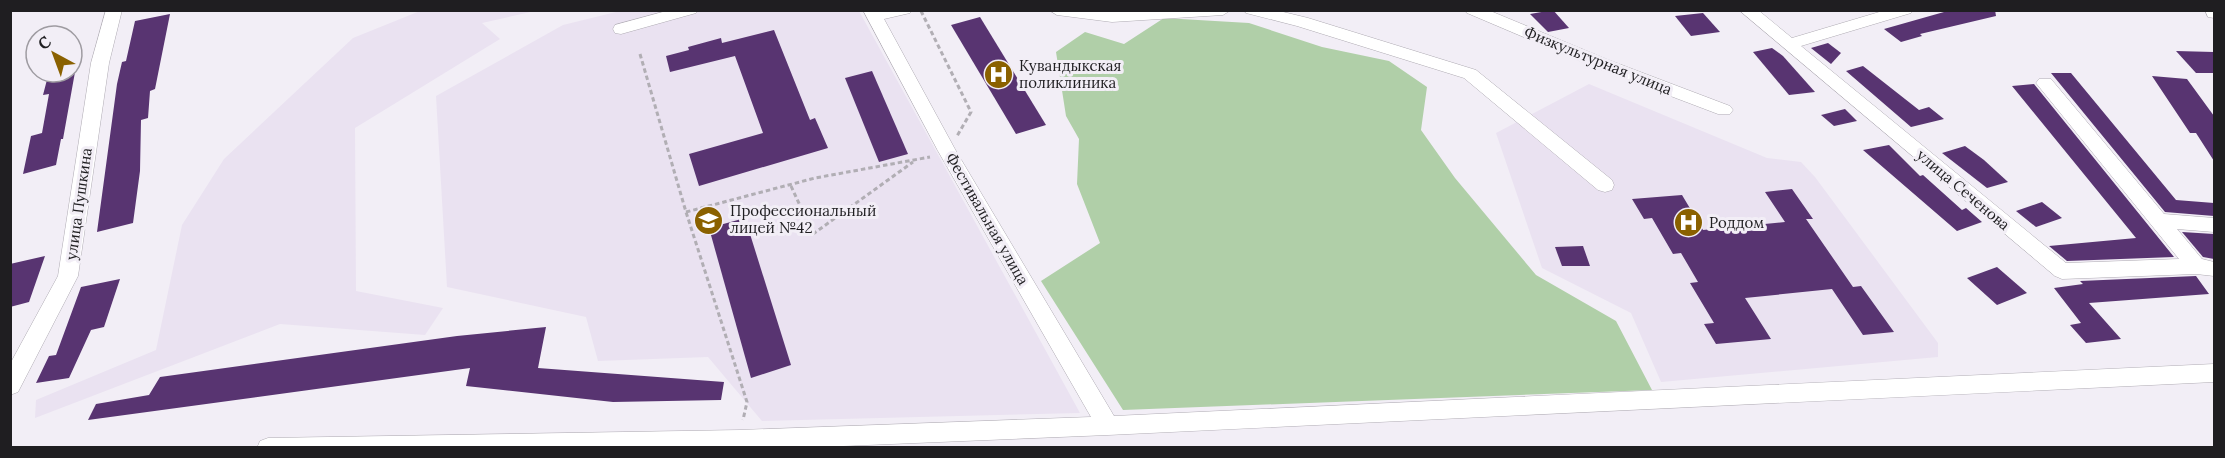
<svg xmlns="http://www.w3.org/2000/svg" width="2225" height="458" viewBox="0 0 2225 458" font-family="Lora,serif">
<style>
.built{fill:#eae2f1}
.green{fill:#b0cfa8}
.building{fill:#583471}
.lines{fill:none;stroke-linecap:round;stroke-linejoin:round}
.minor-casing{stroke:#afabb3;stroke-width:1}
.path{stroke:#b1aeb4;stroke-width:3;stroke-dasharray:4.5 3;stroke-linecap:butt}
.minor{fill:#fff;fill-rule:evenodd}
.labels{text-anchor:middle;stroke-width:6;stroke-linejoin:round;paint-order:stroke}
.street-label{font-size:15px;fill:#1f1e21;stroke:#f2eef6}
.poi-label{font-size:15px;fill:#1f1e21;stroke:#f2eef6;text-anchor:start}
</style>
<rect width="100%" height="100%" fill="#f2eef6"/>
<g class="built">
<polygon points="420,11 535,11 482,23 500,39 355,128 356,291 443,308 425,335 280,324 35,418 36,400 156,350 182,225 224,159 353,38"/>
<polygon points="620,11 859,11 1080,413 762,421 708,357 598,361 586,317 447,287 436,96 563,25"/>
<polygon points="1589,84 1767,158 1801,162 1815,177 1938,343 1938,357 1661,382 1631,313 1542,268 1496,133"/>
</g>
<polygon class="green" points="1164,18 1249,23 1322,47 1389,61 1427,87 1421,130 1455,178 1536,275 1616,321 1652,390 1123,410 1041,281 1100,243 1077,184 1079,139 1066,116 1056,52 1085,32 1124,44"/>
<g class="building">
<polygon points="1553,10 1569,28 1548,32 1530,14"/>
<polygon points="1951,10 1995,10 1996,16 1920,34 1922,36 1901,42 1884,29"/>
<polygon points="1703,13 1720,32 1691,36 1675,16"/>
<polygon points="170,14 155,89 150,91 148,118 141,120 140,171 133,223 97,232 117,84 122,62 126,61 135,21"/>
<polygon points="980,17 1046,125 1016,134 951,25"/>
<polygon points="774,30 810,120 815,118 828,148 699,186 689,154 763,133 735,56 670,72 666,56 689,50 688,47 721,38 722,43"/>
<polygon points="1828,43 1841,53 1831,64 1811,48"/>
<polygon points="1772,48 1783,56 1815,92 1789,95 1753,52"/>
<polygon points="2176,51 2214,52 2214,73 2196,73"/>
<polygon points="1863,66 1919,110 1929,107 1944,119 1911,127 1846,71"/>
<polygon points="872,71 908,154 879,162 845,78"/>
<polygon points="49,72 75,72 63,139 61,139 56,165 23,174 31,136 42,133 49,94 43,95"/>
<polygon points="2051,73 2071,73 2176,200 2214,203 2214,216 2165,212"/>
<polygon points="2152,76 2187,79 2214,116 2214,161 2196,133 2190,133"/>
<polygon points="2034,84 2174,257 2067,261 2049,246 2136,238 2012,86"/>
<polygon points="1845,109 1857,121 1834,126 1821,115"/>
<polygon points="1889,145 1920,176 1923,175 1962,210 1966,208 1982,222 1957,231 1863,150"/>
<polygon points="1965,146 1984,160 2008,182 1987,188 1942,153"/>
<polygon points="1792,189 1813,219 1806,219 1853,287 1861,286 1894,332 1863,335 1832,289 1745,298 1771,339 1716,344 1704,324 1714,323 1690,283 1698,282 1681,253 1673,254 1652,218 1644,219 1632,199 1682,195 1703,230 1785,222 1765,192"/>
<polygon points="2042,202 2062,218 2036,227 2016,211"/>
<polygon points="745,218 791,365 751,378 709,228"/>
<polygon points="2182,232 2214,234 2214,259 2203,257"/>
<polygon points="1583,246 1590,266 1562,266 1555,247"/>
<polygon points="45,256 29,302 10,307 10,264"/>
<polygon points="1997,267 2027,293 1997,305 1967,278"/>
<polygon points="2196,276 2209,294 2089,303 2121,339 2086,343 2070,325 2081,323 2054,288 2083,284 2080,281"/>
<polygon points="120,279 104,327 91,330 69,378 36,383 49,356 56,355 81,287"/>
<polygon points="546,327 538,368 724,382 721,400 613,402 466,386 470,368 88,420 96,404 149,395 160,377 457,336"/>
</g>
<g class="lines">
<defs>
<g id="minor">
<polygon points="106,10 122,10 109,63 78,276 18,392 10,395 10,364 58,276 91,63"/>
<polygon points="670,10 698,10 696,13 621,34 615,33 613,29 615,25"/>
<polygon points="863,10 912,10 910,13 884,19 956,151 1114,416 2214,364 2214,382 1108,435 795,448 257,448 260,441 268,438 740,430 1091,417 938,151"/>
<polygon points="1049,10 1231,10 1223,15 1112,22 1057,15"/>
<polygon points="1244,10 1275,10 1308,18 1476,70 1612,180 1614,185 1612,190 1605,192 1598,190 1464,78 1297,26 1246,13"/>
<polygon points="1465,10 1488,10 1606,59 1730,106 1733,110 1730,114 1718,114 1594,67 1467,13"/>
<polygon points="1739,10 1758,10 1792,38 1886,10 1913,10 1911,13 1801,46 2066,263 2179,259 2036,83 2039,79 2051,79 2164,214 2214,218 2214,232 2177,229 2202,259 2214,262 2214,276 2196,274 2062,279 2055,276"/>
<polygon points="2205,10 2214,10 2214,18 2208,17"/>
</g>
</defs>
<use href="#minor" class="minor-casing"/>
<g class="path">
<polyline points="921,11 971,112 957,136"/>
<polyline points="640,54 686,212 747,402 743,420"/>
<polyline points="791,186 813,234 913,162"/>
<polyline points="686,212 815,178 930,157"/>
</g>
<use href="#minor" class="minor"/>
</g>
<defs>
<symbol id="hospital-disc" viewBox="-11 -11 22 22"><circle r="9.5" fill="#8a6100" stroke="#f2eef6"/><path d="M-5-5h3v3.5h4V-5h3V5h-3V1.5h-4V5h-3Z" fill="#fff"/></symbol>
<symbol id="school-disc" viewBox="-11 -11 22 22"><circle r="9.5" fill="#8a6100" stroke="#f2eef6"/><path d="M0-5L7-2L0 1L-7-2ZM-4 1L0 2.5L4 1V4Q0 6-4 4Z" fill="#fff"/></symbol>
</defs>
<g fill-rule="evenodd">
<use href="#hospital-disc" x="982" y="58" width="33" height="33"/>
<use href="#school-disc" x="692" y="204" width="33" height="33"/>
<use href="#hospital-disc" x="1672" y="206" width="33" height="33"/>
</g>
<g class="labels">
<g class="street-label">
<text transform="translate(1598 61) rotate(22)" y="5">Физкультурная улица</text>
<text transform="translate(1963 190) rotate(40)" y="5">улица Сеченова</text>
<text transform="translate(79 204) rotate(-82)" y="5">улица Пушкина</text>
<text transform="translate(987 219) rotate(60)" y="5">Фестивальная улица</text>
</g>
<g class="poi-label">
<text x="1019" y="71">Кувандыкская<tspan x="1019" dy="17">поликлиника</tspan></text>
<text x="730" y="216">Профессиональный<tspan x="730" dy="17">лицей №42</tspan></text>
<text x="1709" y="228">Роддом</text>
</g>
</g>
<rect width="2225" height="458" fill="none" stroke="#1f1e21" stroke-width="24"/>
<g transform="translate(54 54) rotate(319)"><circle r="28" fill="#f2eef6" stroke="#9e9ba1" stroke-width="1.5"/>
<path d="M0-4.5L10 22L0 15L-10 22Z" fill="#8a6100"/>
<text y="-9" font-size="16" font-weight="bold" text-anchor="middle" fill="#1f1e21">С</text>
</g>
</svg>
